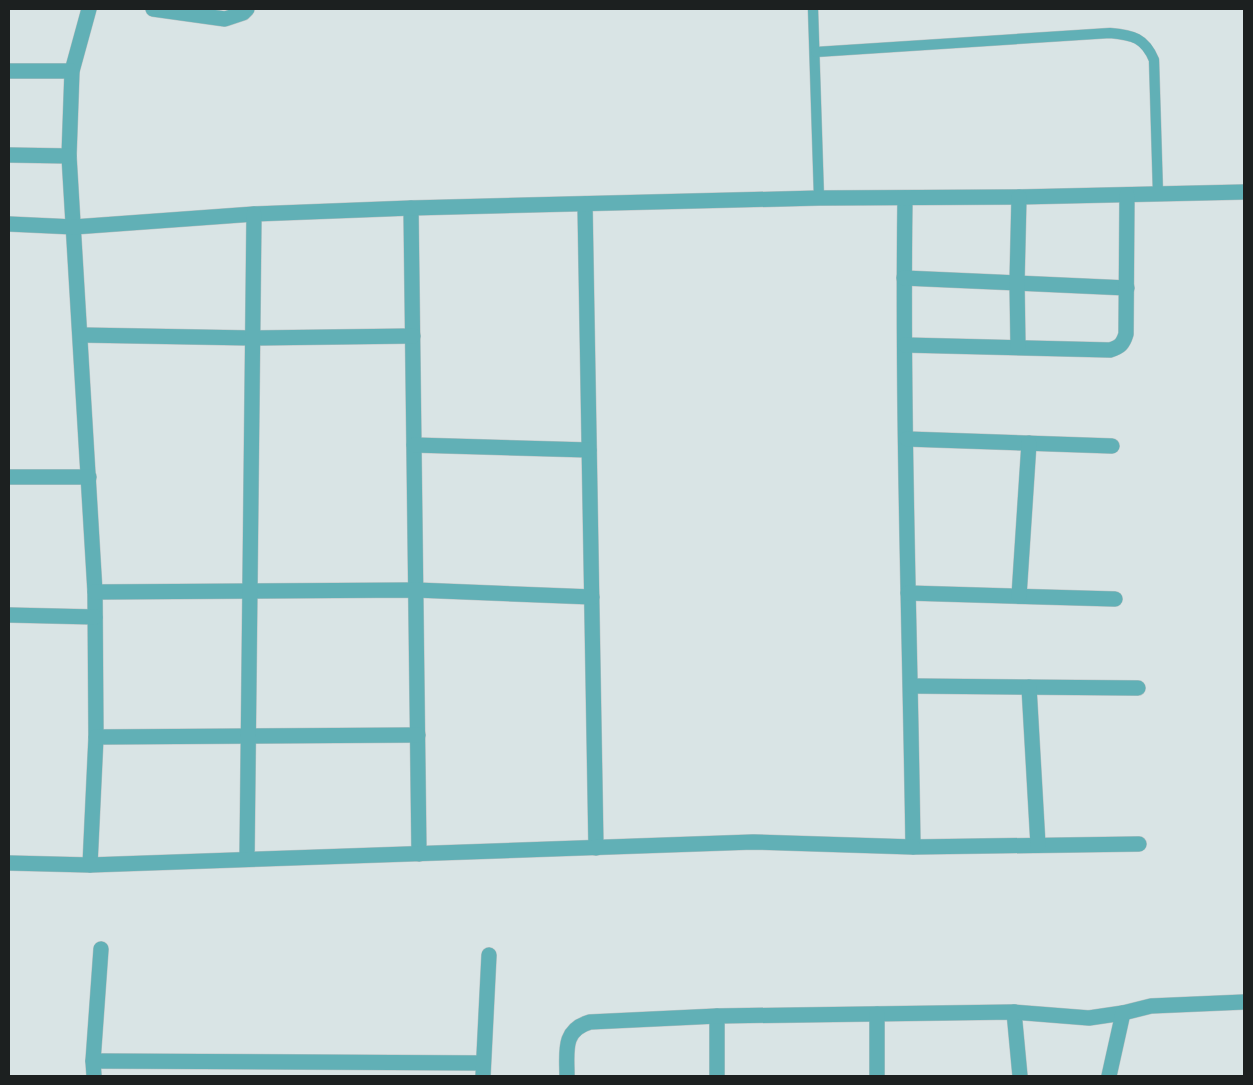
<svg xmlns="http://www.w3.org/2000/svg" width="1253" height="1085" viewBox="0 0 1253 1085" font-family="'Fira Sans Condensed',sans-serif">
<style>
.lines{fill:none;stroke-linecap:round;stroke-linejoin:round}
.service-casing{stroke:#b7c1c2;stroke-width:11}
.minor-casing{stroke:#b7c1c2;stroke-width:16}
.service{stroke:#61b0b6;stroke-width:10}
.minor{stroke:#61b0b6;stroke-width:15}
</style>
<rect width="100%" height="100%" fill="#d9e4e5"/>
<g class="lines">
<defs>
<g id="service">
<polyline points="813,9 819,198"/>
<path d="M816 52 1110 33C1133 35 1145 38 1154 60L1158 194"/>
</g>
<g id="minor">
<polyline points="89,9 72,71 69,156 95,592 96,737 90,865"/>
<polyline points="153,9 225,19 243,13 247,9"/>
<polyline points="9,71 72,71"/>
<polyline points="9,155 69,156"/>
<path d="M905 198C902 414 910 631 913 847L1139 844"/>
<polyline points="585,204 596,848"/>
<polyline points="411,208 419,854"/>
<polyline points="9,224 74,227 254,214 411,208 819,198 1019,197 1244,192"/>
<polyline points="904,278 1127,288"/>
<polyline points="81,335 252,338 413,336"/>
<path d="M905 345 1110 350C1120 347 1123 344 1126 334L1127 195"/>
<polyline points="1018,347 1017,282 1019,197"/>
<polyline points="907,439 1112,446"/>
<polyline points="414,445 589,450"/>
<polyline points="9,477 89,477"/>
<polyline points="95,592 416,590 592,597"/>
<polyline points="908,593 1115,599"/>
<polyline points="1019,596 1029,443"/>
<polyline points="9,615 95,617"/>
<polyline points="911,686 1138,688"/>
<polyline points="1029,687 1038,845"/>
<polyline points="96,737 418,735"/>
<polyline points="247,859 254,214"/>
<polyline points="9,863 90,865 753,842 913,847"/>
<polyline points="1014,1012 1020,1076"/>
<polyline points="717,1016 717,1076"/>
<polyline points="93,1061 483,1063"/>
<polyline points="94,1076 93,1061 101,949"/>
<polyline points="483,1076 489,955"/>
<path d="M567 1076C567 1052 562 1030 590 1022L717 1016 1014 1012 1089 1018 1123 1013 1151 1006 1244 1002"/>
<polyline points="877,1076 877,1014"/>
<polyline points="1109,1076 1123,1013"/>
</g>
</defs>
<use href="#service" class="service-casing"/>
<use href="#minor" class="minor-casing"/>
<use href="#service" class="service"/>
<use href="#minor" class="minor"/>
</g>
<rect width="1253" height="1085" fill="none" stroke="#1c2020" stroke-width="20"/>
</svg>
